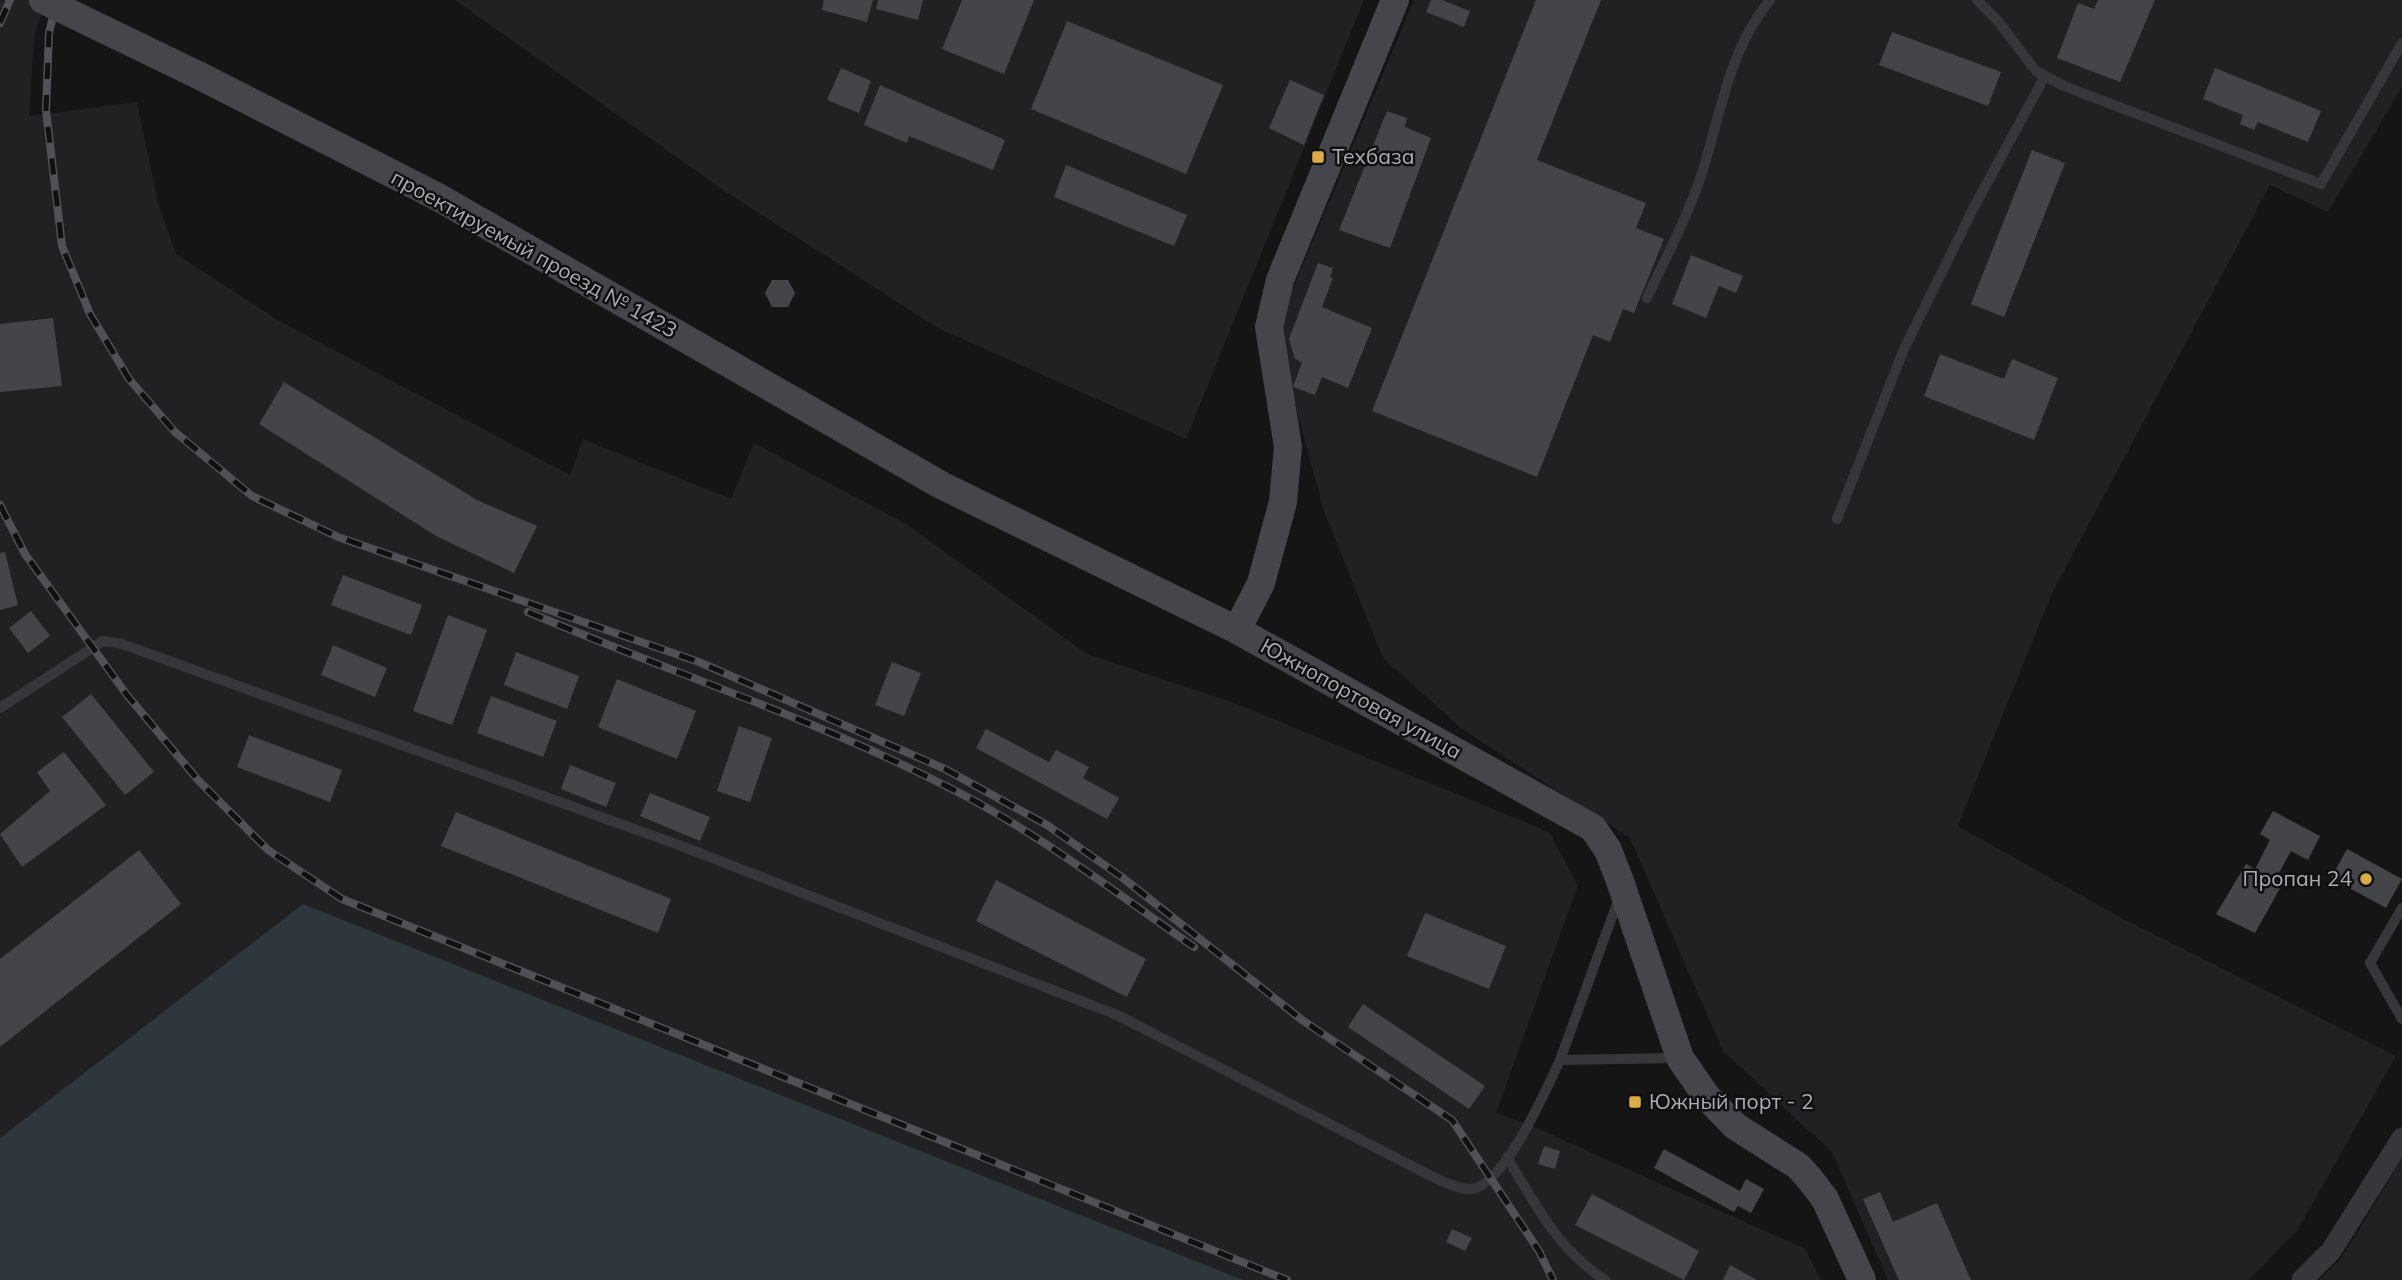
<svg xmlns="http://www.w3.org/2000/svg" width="2402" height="1280" viewBox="0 0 2402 1280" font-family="Mulish,sans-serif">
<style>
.built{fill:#212123}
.water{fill:#2f373e}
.building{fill:#444549}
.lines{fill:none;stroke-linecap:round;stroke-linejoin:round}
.lane{stroke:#36373b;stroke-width:10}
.street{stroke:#36373b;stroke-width:21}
.secondary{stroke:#44464b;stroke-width:28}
.rail-casing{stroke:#4f5156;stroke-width:8}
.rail{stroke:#101011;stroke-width:5;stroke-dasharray:16;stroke-linecap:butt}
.secondary-bridge{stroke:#44464b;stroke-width:28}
.poi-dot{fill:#dcab47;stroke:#101011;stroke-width:2.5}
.labels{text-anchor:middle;stroke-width:5;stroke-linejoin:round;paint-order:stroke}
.poi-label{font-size:21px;fill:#a8acb5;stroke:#101011;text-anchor:start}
.street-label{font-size:21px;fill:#a8acb5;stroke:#101011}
</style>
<rect width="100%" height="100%" fill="#151516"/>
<g class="built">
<polygon points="0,0 45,0 34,39 29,116 137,102 158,203 176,254 281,322 570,475 583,439 731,499 754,443 906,524 1087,654 1229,701 1549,832 1578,885 1496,1113 1530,1125 1805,1249 1821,1280 1243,1280 303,904 0,1138"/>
<polygon points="455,0 1364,0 1186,439 938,328 726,192"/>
<polygon points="1414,0 2402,0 2402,87 2328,212 2270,185 2052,593 1958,826 2127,921 2396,1056 2298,1229 2249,1280 1888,1280 1832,1152 1723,1051 1630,838 1462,729 1383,658 1325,514 1298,416 1278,324"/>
<polygon points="2402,1159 2402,1280 2319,1280 2341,1259"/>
</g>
<polygon class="water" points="303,904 1243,1280 0,1280 0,1138"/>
<g class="building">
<polygon points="824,0 873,0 867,22 822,10"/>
<polygon points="878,0 923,0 918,20 876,9"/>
<polygon points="962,0 1034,0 1004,74 942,49"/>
<polygon points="1431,0 1442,0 1470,11 1464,27 1426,12"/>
<polygon points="1536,0 1601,0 1537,160 1646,203 1636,228 1664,239 1634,313 1623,309 1610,342 1593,335 1537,477 1372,411"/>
<polygon points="2098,0 2155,0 2120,82 2057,58 2078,3 2094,9"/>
<polygon points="1067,21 1223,85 1186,174 1031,109"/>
<polygon points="1892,32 2001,72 1988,106 1879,65"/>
<polygon points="841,68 871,81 859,113 827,100"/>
<polygon points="2215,68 2321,111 2308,142 2258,122 2254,130 2240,124 2243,115 2203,99"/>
<polygon points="1290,80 1324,95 1304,145 1269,128"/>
<polygon points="880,85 1005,140 993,170 909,136 907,143 864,125"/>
<polygon points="1387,111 1407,118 1405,127 1431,138 1390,248 1339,230"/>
<polygon points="2032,150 2065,163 2004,317 1971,304"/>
<polygon points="1066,165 1187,215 1174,246 1054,197"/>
<polygon points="1691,255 1743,276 1736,293 1719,286 1706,318 1672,304"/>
<polygon points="1318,263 1333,268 1330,277 1333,278 1322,307 1372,328 1348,388 1322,377 1315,395 1293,387 1302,362 1295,359 1289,339"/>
<polygon points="772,280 788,280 795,293 788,307 772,307 765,293"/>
<polygon points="53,318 62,386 0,392 0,324"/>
<polygon points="1940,354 2004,379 2012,359 2058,378 2034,440 1924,396"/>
<polygon points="284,382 477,500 537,526 514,573 436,536 259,424"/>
<polygon points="5,552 18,605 0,610 0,553"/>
<polygon points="343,575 422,605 411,635 331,605"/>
<polygon points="31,611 50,636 28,653 9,628"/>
<polygon points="448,615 487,630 452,725 413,711"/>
<polygon points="333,645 387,668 375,697 321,675"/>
<polygon points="516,652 579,676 567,709 504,685"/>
<polygon points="892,662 921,673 904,716 875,705"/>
<polygon points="617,679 696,711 677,759 598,727"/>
<polygon points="91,694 154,772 125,795 62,717"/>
<polygon points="491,696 557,721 543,757 477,733"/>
<polygon points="739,726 772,738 750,802 717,791"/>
<polygon points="986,729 1049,762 1056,750 1089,767 1083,778 1119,798 1107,819 976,748"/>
<polygon points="249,735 342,770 330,802 237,767"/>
<polygon points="64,752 106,805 22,867 0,834 50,791 37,772"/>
<polygon points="570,765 616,783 606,807 561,789"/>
<polygon points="650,793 710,817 700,841 640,816"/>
<polygon points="2273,811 2320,836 2308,860 2291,851 2275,880 2283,883 2255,933 2216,914 2246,864 2255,869 2270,840 2260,834"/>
<polygon points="456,812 671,899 658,933 441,846"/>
<polygon points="2347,849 2402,879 2386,908 2331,878"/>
<polygon points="139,850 181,904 0,1047 0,959"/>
<polygon points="996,880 1146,959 1127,997 976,921"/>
<polygon points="1425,913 1506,946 1489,989 1407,956"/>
<polygon points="1363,1004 1485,1086 1469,1109 1348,1027"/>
<polygon points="1544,1146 1560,1151 1555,1169 1538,1164"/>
<polygon points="1664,1149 1740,1191 1746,1179 1764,1189 1751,1213 1738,1206 1734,1212 1654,1168"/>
<polygon points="1880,1192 1893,1222 1937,1203 1971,1280 1899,1280 1863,1199"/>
<polygon points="1592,1194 1699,1251 1684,1280 1575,1225"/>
<polygon points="1452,1229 1472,1238 1465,1251 1446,1242"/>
<polygon points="1730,1265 1757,1280 1723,1280"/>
</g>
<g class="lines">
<g class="lane">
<polyline points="1977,0 1998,21 2036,71 2064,86 2321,184 2402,43"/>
<path d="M1647 298C1664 261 1684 224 1698 185 1720 122 1726 53 1770 0"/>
<polyline points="1837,519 1904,349 1973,209 2045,76"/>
<path d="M0 708 103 641 122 644 684 847 1117 1015 1441 1181C1451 1185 1462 1190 1472 1189 1505 1184 1547 1088 1560 1060L1677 1058"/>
<polyline points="2402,908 2370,963 2402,1019"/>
<polyline points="1560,1060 1619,898"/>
<path d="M1507 1157C1535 1204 1558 1250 1605 1280"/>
</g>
<polyline class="street" points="2302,1280 2331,1251 2402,1138"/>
<g class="secondary">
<polyline points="198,75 436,196 941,485 1237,630 1593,828 1608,850 1620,881 1680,1058 1707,1097 1735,1126 1798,1166 1809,1178 1825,1199 1862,1280"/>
<polyline points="1237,630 1261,583 1283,502 1288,447 1269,327 1280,280 1395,0"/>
</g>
<defs>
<g id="rail">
<polyline points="57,0 49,33 46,110 62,246 90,314 129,379 175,432 252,496 338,537 699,662 945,769 1047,825 1123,878 1302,1020 1452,1120 1539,1251 1553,1280"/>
<polyline points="0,23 10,0"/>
<polyline points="0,505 25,554 127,695 198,780 268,850 342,899 1287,1280"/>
<path d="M528 612C664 670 807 716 940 783 1030 827 1112 890 1194 947"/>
</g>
</defs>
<use href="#rail" class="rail-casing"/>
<use href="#rail" class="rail"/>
<polyline class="secondary-bridge" points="43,0 198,75"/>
</g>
<g class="poi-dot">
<rect x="1311" y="150" width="14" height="14" rx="3.5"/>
<circle cx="2366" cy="879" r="7"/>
<rect x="1628" y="1095" width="14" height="14" rx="3.5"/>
</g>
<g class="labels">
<g class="poi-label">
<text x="1332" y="164">Техбаза</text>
<text x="2352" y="886" text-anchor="end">Пропан 24</text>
<text x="1649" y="1109">Южный порт - 2</text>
</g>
<g class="street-label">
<text transform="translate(534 254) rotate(29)" y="7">проектируемый проезд № 1423</text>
<text transform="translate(1361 699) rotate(29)" y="7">Южнопортовая улица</text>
</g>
</g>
</svg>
